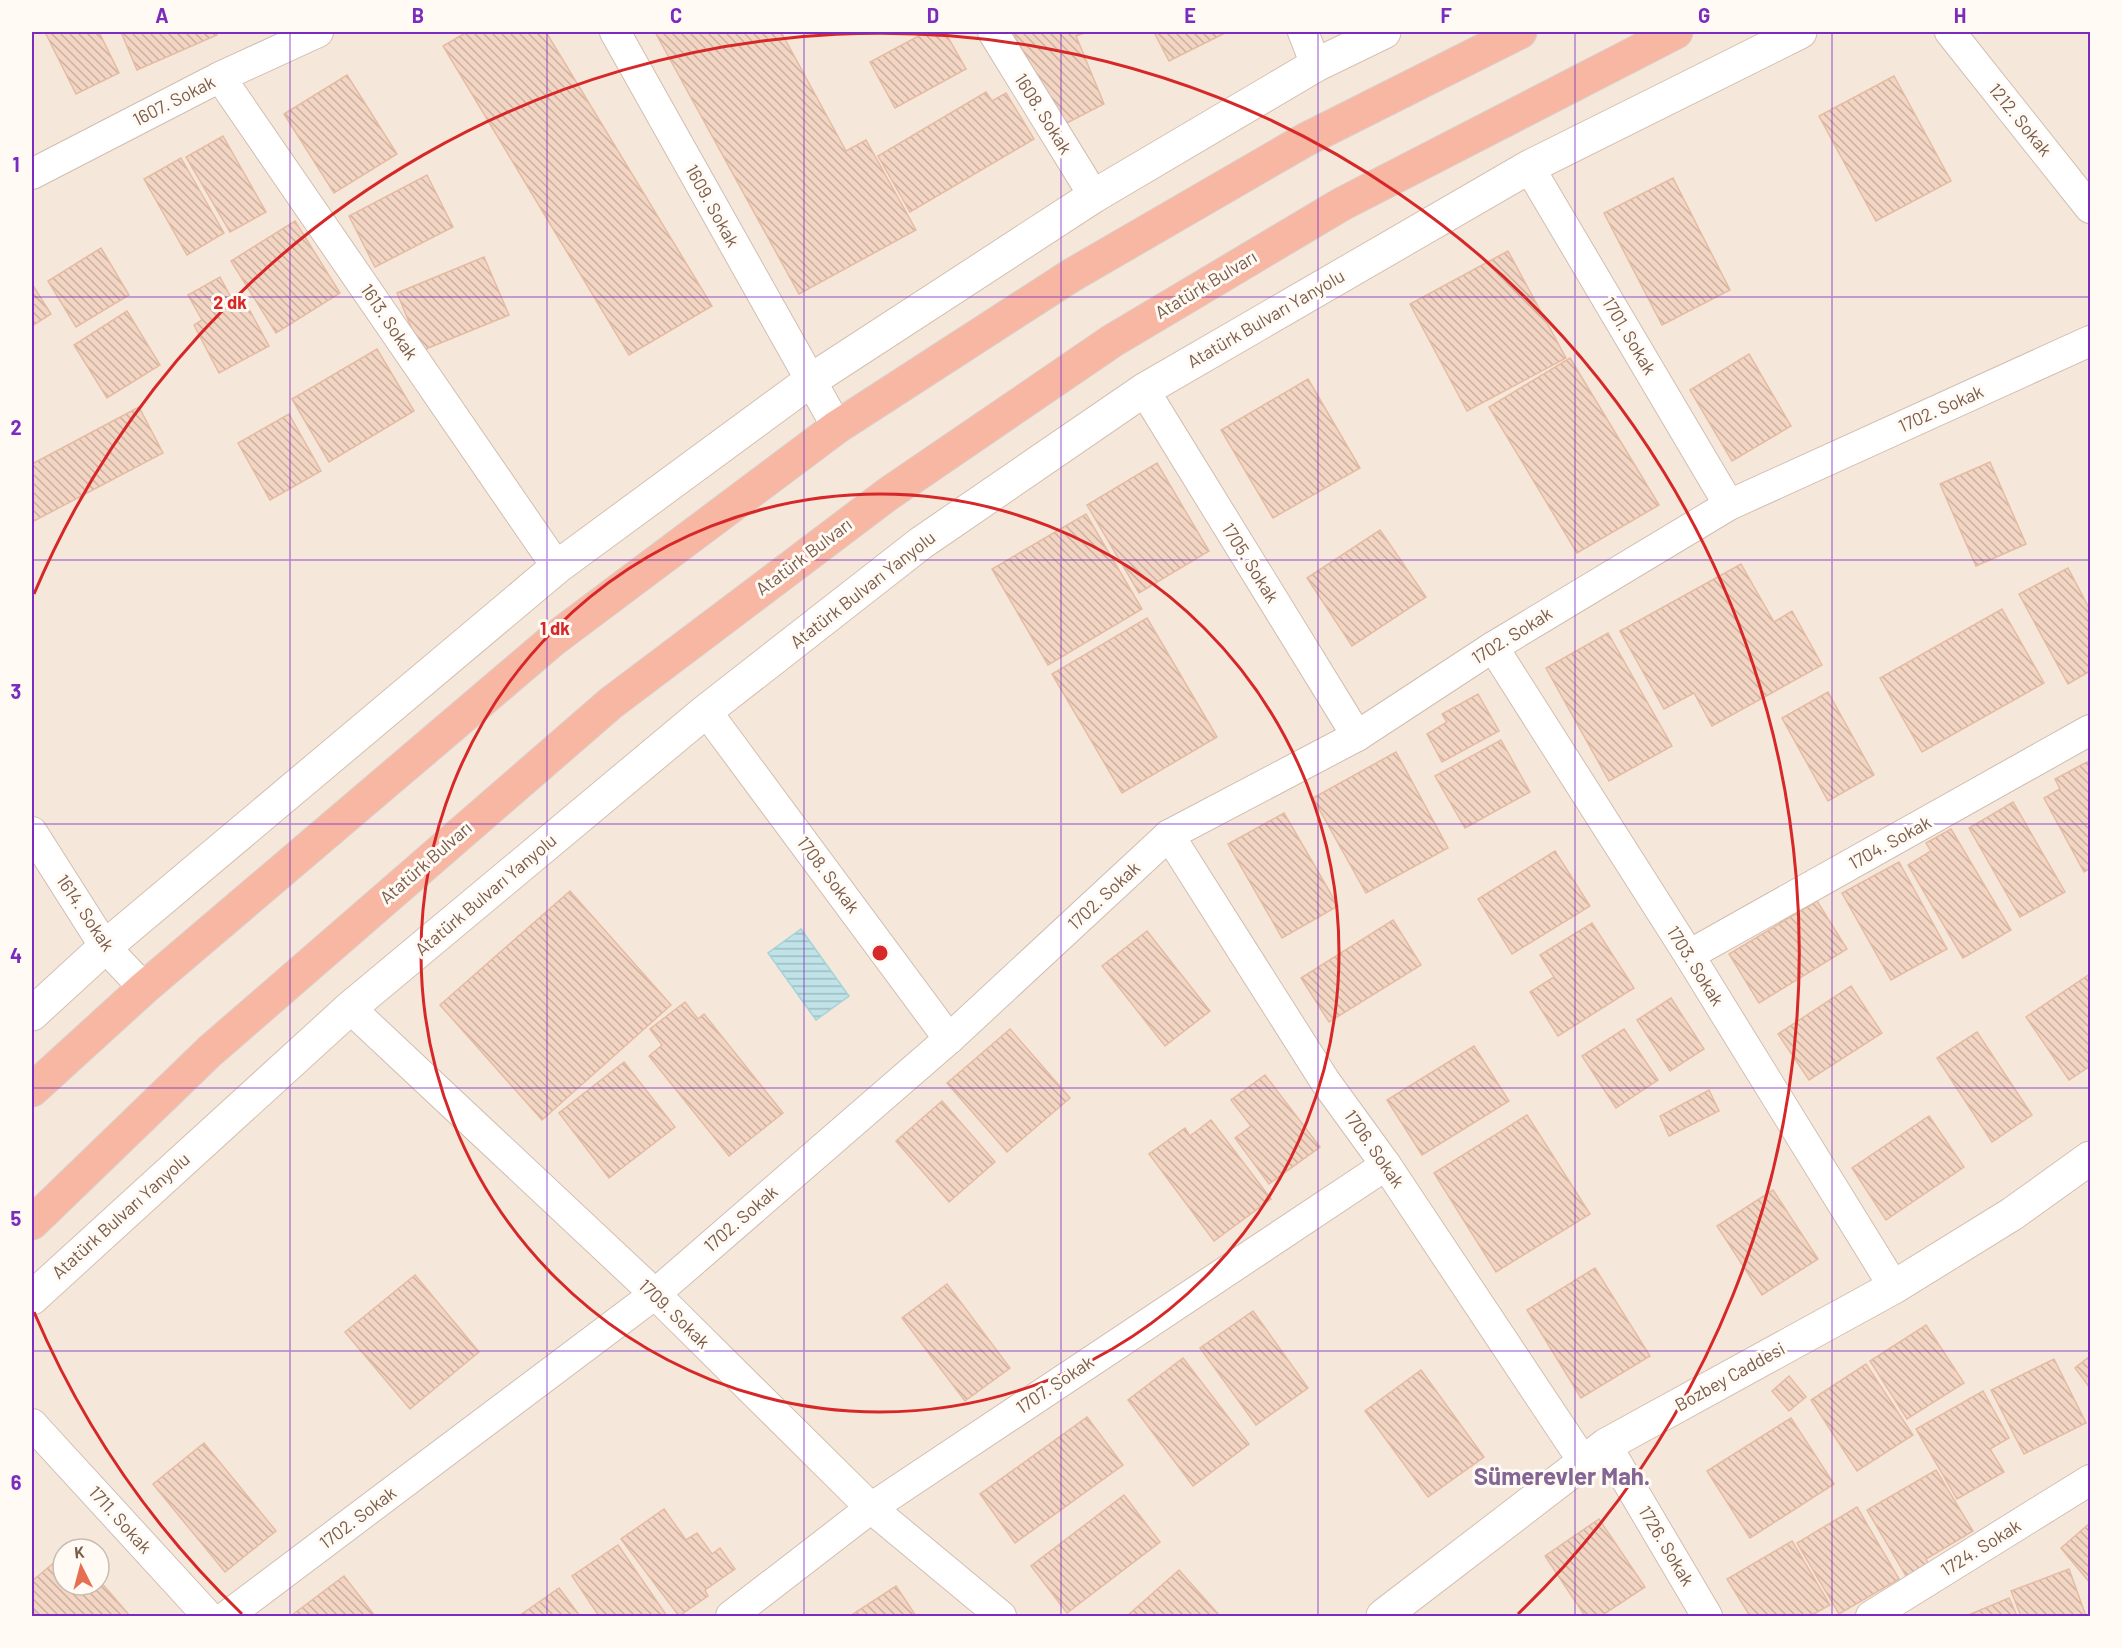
<svg xmlns="http://www.w3.org/2000/svg" width="2122" height="1648" viewBox="0 0 2122 1648" font-family="Barlow,sans-serif">
<style>
.residential{fill:#f5e8da;fill-rule:evenodd}
.water{fill:url(#water-rules);stroke:#a5d3da;stroke-width:1.5}
.building{fill:url(#building-back-hatch);stroke:#e6bba3;stroke-width:1.5}
.lines{fill:none;stroke-linecap:round;stroke-linejoin:round}
.street-casing{stroke:#d1beb0;stroke-width:32}
.secondary-casing{stroke:#d6c0b0;stroke-width:35}
.highway-casing{stroke:#dad1cd;stroke-width:35}
.street{stroke:#fff;stroke-width:30}
.secondary{stroke:#fff;stroke-width:33}
.highway{stroke:#f7b7a3;stroke-width:33}
.grid{fill:none;stroke:#7b2cbf;stroke-width:1.5;stroke-opacity:0.55}
.ring{fill:none;stroke:#d62828;stroke-width:3}
.labels{text-anchor:middle;stroke-width:6;stroke-linejoin:round;paint-order:stroke}
.street-label{font-size:18px;fill:#7a5c4d;stroke:#fffaf3}
.district-label{font-size:24px;font-weight:bold;fill:#846695;stroke:#fffaf3}
.centre{fill:#d62828;stroke:#fffaf3;stroke-width:3}
.ring-label{font-size:18px;text-anchor:middle;font-weight:bold;fill:#d62828;stroke:#fffaf3;stroke-width:6;stroke-linejoin:round;paint-order:stroke}
.neatline{fill:none;stroke:#7b2cbf;stroke-width:2}
.grid-label{font-size:20px;text-anchor:middle;font-weight:bold;fill:#7b2cbf}
</style>
<defs>
<pattern id="water-rules" width="6" height="5" patternUnits="userSpaceOnUse" patternTransform="scale(1.5)"><rect width="6" height="5" fill="#bfe3e8"/><path d="M0 2.5h6" fill="none" stroke="#a0bbbe"/></pattern>
<pattern id="building-back-hatch" width="6" height="6" patternUnits="userSpaceOnUse" patternTransform="scale(1.5)"><rect width="6" height="6" fill="#f3d5c3"/><path d="M-1 5l2 2M0 0l6 6M5-1l2 2" fill="none" stroke="#cab0a1"/></pattern>
</defs>
<rect width="100%" height="100%" fill="#fdf6ec"/>
<path class="residential" d="M32 32H2090V1616H32ZM63 1549H99V1585H63Z"/>
<polygon class="water" points="801,929 849,996 816,1020 768,953"/>
<g class="building">
<polygon points="45,32 99,32 119,73 76,94"/>
<polygon points="121,32 215,32 217,35 137,70"/>
<polygon points="467,32 546,32 712,306 629,355 443,46"/>
<polygon points="655,32 781,32 846,151 866,140 916,230 799,294"/>
<polygon points="926,32 945,32 966,69 895,108 870,62"/>
<polygon points="1013,32 1087,32 1076,36 1104,104 1061,126"/>
<polygon points="1154,32 1227,32 1169,61"/>
<polygon points="347,75 397,154 334,193 284,114"/>
<polygon points="1894,76 1951,181 1876,221 1819,116"/>
<polygon points="986,92 992,101 1006,93 1034,139 910,212 878,156"/>
<polygon points="223,136 266,212 230,232 186,157"/>
<polygon points="181,158 224,233 187,255 144,179"/>
<polygon points="427,175 453,227 375,267 349,216"/>
<polygon points="1673,178 1730,290 1662,325 1604,213"/>
<polygon points="295,221 340,293 276,333 231,261"/>
<polygon points="101,248 129,295 76,327 48,281"/>
<polygon points="1508,251 1566,358 1467,411 1410,304"/>
<polygon points="484,257 509,315 421,351 397,293"/>
<polygon points="220,277 234,303 243,298 269,346 219,373 194,325 202,320 188,295"/>
<polygon points="32,284 51,314 32,326"/>
<polygon points="127,311 160,365 107,398 74,345"/>
<polygon points="377,349 414,411 329,462 292,399"/>
<polygon points="1749,354 1791,426 1732,461 1690,390"/>
<polygon points="1570,358 1659,505 1577,553 1489,407"/>
<polygon points="1308,379 1360,468 1273,518 1221,430"/>
<polygon points="139,407 163,453 32,522 32,464"/>
<polygon points="289,414 321,471 270,500 238,443"/>
<polygon points="1990,462 2026,544 1976,566 1940,484"/>
<polygon points="1157,463 1209,551 1139,593 1087,505"/>
<polygon points="1086,514 1142,609 1048,665 992,569"/>
<polygon points="1380,530 1426,597 1352,646 1307,578"/>
<polygon points="1741,564 1774,622 1792,611 1822,665 1712,726 1694,693 1664,709 1620,631"/>
<polygon points="2068,568 2090,610 2090,671 2068,684 2019,594"/>
<polygon points="2002,609 2044,683 1922,752 1880,678"/>
<polygon points="1147,618 1217,737 1122,793 1052,674"/>
<polygon points="1608,633 1672,746 1609,781 1546,668"/>
<polygon points="1828,692 1874,775 1828,801 1782,718"/>
<polygon points="1478,694 1499,731 1442,762 1427,734 1447,722 1442,714"/>
<polygon points="1501,740 1530,792 1465,828 1435,776"/>
<polygon points="1396,752 1448,848 1366,893 1313,798"/>
<polygon points="2087,762 2090,768 2090,868 2084,872 2044,798 2060,789 2055,779"/>
<polygon points="2013,802 2065,892 2020,917 1969,828"/>
<polygon points="1284,813 1338,906 1282,938 1228,844"/>
<polygon points="1951,829 2011,930 1963,958 1908,865 1931,851 1926,843"/>
<polygon points="1555,851 1590,906 1512,954 1478,899"/>
<polygon points="1899,862 1947,949 1891,980 1842,893"/>
<polygon points="570,891 671,1005 542,1120 440,1005"/>
<polygon points="1817,901 1847,949 1759,1003 1729,954"/>
<polygon points="1393,920 1421,965 1329,1022 1301,978"/>
<polygon points="1592,923 1634,988 1558,1036 1530,992 1554,977 1540,955"/>
<polygon points="1147,931 1210,1011 1165,1046 1102,966"/>
<polygon points="2090,974 2090,1066 2069,1080 2026,1017"/>
<polygon points="1851,986 1882,1033 1809,1080 1778,1034"/>
<polygon points="1671,998 1704,1049 1670,1071 1637,1020"/>
<polygon points="685,1002 698,1019 704,1014 783,1113 729,1156 649,1056 662,1045 650,1029"/>
<polygon points="1010,1029 1070,1098 1007,1152 947,1083"/>
<polygon points="1624,1029 1658,1080 1616,1108 1582,1056"/>
<polygon points="1977,1032 2032,1115 1992,1142 1937,1058"/>
<polygon points="1474,1046 1509,1101 1422,1155 1387,1100"/>
<polygon points="624,1062 675,1127 609,1178 559,1113"/>
<polygon points="1265,1075 1320,1147 1269,1184 1235,1138 1251,1126 1231,1100"/>
<polygon points="1709,1090 1719,1111 1669,1136 1660,1116"/>
<polygon points="942,1101 995,1162 949,1202 896,1141"/>
<polygon points="1527,1115 1590,1214 1496,1272 1434,1173"/>
<polygon points="1929,1116 1964,1167 1886,1220 1852,1168"/>
<polygon points="1211,1120 1271,1199 1214,1241 1149,1154 1185,1128 1190,1136"/>
<polygon points="1773,1190 1818,1259 1762,1295 1717,1226"/>
<polygon points="1595,1268 1650,1356 1581,1398 1527,1310"/>
<polygon points="415,1275 479,1352 410,1409 345,1332"/>
<polygon points="947,1284 1010,1368 965,1401 902,1318"/>
<polygon points="1253,1311 1308,1388 1256,1425 1200,1348"/>
<polygon points="1926,1325 1964,1383 1907,1419 1870,1361"/>
<polygon points="2090,1356 2090,1388 2075,1368"/>
<polygon points="1183,1358 1249,1444 1193,1486 1128,1400"/>
<polygon points="2054,1359 2086,1423 2024,1454 1991,1390"/>
<polygon points="1866,1364 1913,1435 1857,1471 1811,1400"/>
<polygon points="1421,1370 1484,1457 1428,1497 1365,1411"/>
<polygon points="1789,1376 1806,1397 1789,1411 1772,1391"/>
<polygon points="1983,1391 2009,1438 1990,1449 2004,1472 1957,1499 1916,1429"/>
<polygon points="1087,1417 1123,1465 1015,1543 980,1494"/>
<polygon points="1791,1418 1834,1484 1750,1538 1707,1471"/>
<polygon points="204,1443 276,1531 225,1572 153,1484"/>
<polygon points="1936,1470 1973,1531 1926,1559 1931,1568 1909,1581 1867,1510"/>
<polygon points="1124,1495 1160,1542 1067,1613 1031,1566"/>
<polygon points="1857,1507 1899,1579 1839,1614 1797,1543"/>
<polygon points="664,1509 686,1540 697,1533 712,1554 720,1548 735,1569 705,1590 708,1596 679,1616 621,1539"/>
<polygon points="1599,1519 1645,1587 1601,1616 1585,1616 1545,1556"/>
<polygon points="2090,1523 2090,1583 2061,1548"/>
<polygon points="1792,1541 1830,1605 1810,1616 1750,1616 1727,1579"/>
<polygon points="618,1545 667,1616 599,1616 572,1576"/>
<polygon points="63,1555 63,1585 99,1585 99,1580 130,1616 37,1616 32,1609 32,1581"/>
<polygon points="2069,1569 2086,1616 2021,1616 2011,1591"/>
<polygon points="1179,1570 1220,1616 1127,1616"/>
<polygon points="344,1576 375,1616 293,1616 292,1615"/>
<polygon points="896,1586 916,1616 850,1616"/>
<polygon points="559,1588 580,1616 519,1616"/>
<polygon points="2009,1598 2017,1616 1966,1616"/>
</g>
<g class="lines">
<defs>
<g id="street">
<polyline points="615,32 837,427"/>
<polyline points="993,32 1094,196"/>
<polyline points="1303,32 1316,65"/>
<polyline points="1950,32 2090,208"/>
<polyline points="220,77 557,567"/>
<polyline points="1529,167 1729,505"/>
<polyline points="32,174 220,77 318,32"/>
<polyline points="1144,390 1357,736"/>
<polyline points="1493,647 1689,955 1894,1287"/>
<polyline points="706,711 949,1039"/>
<polyline points="32,832 105,947 144,988"/>
<polyline points="1169,835 1325,1081 1386,1165 1583,1461"/>
<polyline points="1689,955 2090,730"/>
<polyline points="350,1008 655,1294 871,1508 1001,1616"/>
<polyline points="32,1424 208,1616"/>
<polyline points="1606,1445 1707,1616"/>
<polyline points="227,1616 655,1294 949,1039 1169,835 1357,736 1493,647 1729,505 2090,341"/>
<polyline points="731,1616 871,1508 1386,1165"/>
<polyline points="1871,1616 2090,1480"/>
</g>
<g id="secondary">
<polyline points="32,1014 105,947 557,567 810,381 1094,196 1316,65 1384,32"/>
<polyline points="32,1298 350,1008 706,711 921,543 1144,390 1529,167 1800,32"/>
<polyline points="1383,1616 1606,1445 1894,1287 2012,1214 2090,1158"/>
</g>
<g id="highway">
<polyline points="32,1090 144,988 554,639 837,427 1072,275 1305,140 1520,32"/>
<polyline points="32,1223 210,1051 611,703 888,494 1112,341 1342,204 1676,32"/>
</g>
</defs>
<use href="#street" class="street-casing"/>
<use href="#secondary" class="secondary-casing"/>
<use href="#highway" class="highway-casing"/>
<use href="#street" class="street"/>
<use href="#secondary" class="secondary"/>
<use href="#highway" class="highway"/>
</g>
<path class="grid" d="M290 32V1616M547 32V1616M804 32V1616M1061 32V1616M1318 32V1616M1575 32V1616M1832 32V1616M32 297H2090M32 560H2090M32 824H2090M32 1088H2090M32 1351H2090"/>
<g class="ring">
<circle cx="880" cy="953" r="459"/>
<path d="M242 1614A919 919 0 0 1 34 1312M34 594A919 919 0 1 1 1518 1614"/>
</g>
<g class="labels">
<g class="street-label">
<text transform="translate(174 101) rotate(-27)" y="6">1607. Sokak</text>
<text transform="translate(1043 114) rotate(58)" y="6">1608. Sokak</text>
<text transform="translate(2020 120) rotate(51)" y="6">1212. Sokak</text>
<text transform="translate(712 206) rotate(61)" y="6">1609. Sokak</text>
<text transform="translate(1206 285) rotate(-31)" y="6">Atatürk Bulvarı</text>
<text transform="translate(1266 319) rotate(-30)" y="6">Atatürk Bulvarı Yanyolu</text>
<text transform="translate(389 322) rotate(56)" y="6">1613. Sokak</text>
<text transform="translate(1629 336) rotate(59)" y="6">1701. Sokak</text>
<text transform="translate(1941 409) rotate(-24)" y="6">1702. Sokak</text>
<text transform="translate(804 557) rotate(-37)" y="6">Atatürk Bulvarı</text>
<text transform="translate(1250 563) rotate(58)" y="6">1705. Sokak</text>
<text transform="translate(863 590) rotate(-38)" y="6">Atatürk Bulvarı Yanyolu</text>
<text transform="translate(1512 636) rotate(-32)" y="6">1702. Sokak</text>
<text transform="translate(1890 843) rotate(-29)" y="6">1704. Sokak</text>
<text transform="translate(426 863) rotate(-41)" y="6">Atatürk Bulvarı</text>
<text transform="translate(828 875) rotate(53)" y="6">1708. Sokak</text>
<text transform="translate(486 895) rotate(-40)" y="6">Atatürk Bulvarı Yanyolu</text>
<text transform="translate(1104 896) rotate(-43)" y="6">1702. Sokak</text>
<text transform="translate(85 913) rotate(56)" y="6">1614. Sokak</text>
<text transform="translate(1695 966) rotate(58)" y="6">1703. Sokak</text>
<text transform="translate(1374 1149) rotate(55)" y="6">1706. Sokak</text>
<text transform="translate(121 1216) rotate(-42)" y="6">Atatürk Bulvarı Yanyolu</text>
<text transform="translate(741 1219) rotate(-41)" y="6">1702. Sokak</text>
<text transform="translate(674 1314) rotate(44)" y="6">1709. Sokak</text>
<text transform="translate(1730 1377) rotate(-29)" y="6">Bozbey Caddesi</text>
<text transform="translate(1055 1385) rotate(-34)" y="6">1707. Sokak</text>
<text transform="translate(358 1518) rotate(-37)" y="6">1702. Sokak</text>
<text transform="translate(120 1520) rotate(48)" y="6">1711. Sokak</text>
<text transform="translate(1666 1546) rotate(59)" y="6">1726. Sokak</text>
<text transform="translate(1981 1548) rotate(-32)" y="6">1724. Sokak</text>
</g>
<g class="district-label">
<text x="1562" y="1485">Sümerevler Mah.</text>
</g>
</g>
<circle cx="880" cy="953" r="9" class="centre"/>
<g class="ring-label">
<text x="230" y="309">2 dk</text>
<text x="555" y="635">1 dk</text>
</g>
<rect width="2122" height="1648" fill="none" stroke="#fffaf3" stroke-width="66"/>
<g transform="translate(81 1567) rotate(354)"><circle r="28" fill="#fffaf3" stroke="#cabbb1" stroke-width="1.5"/>
<path d="M0-4.5L10 22L0 15L-10 22Z" fill="#e76f51"/>
<text y="-9" font-size="16" font-weight="bold" text-anchor="middle" fill="#7a5c4d">K</text>
</g>
<rect x="33" y="33" width="2056" height="1582" class="neatline"/>
<g class="grid-label">
<text x="162" y="23">A</text>
<text x="418" y="23">B</text>
<text x="676" y="23">C</text>
<text x="933" y="23">D</text>
<text x="1190" y="23">E</text>
<text x="1446" y="23">F</text>
<text x="1704" y="23">G</text>
<text x="1960" y="23">H</text>
<text x="16" y="172">1</text>
<text x="16" y="435">2</text>
<text x="16" y="699">3</text>
<text x="16" y="963">4</text>
<text x="16" y="1226">5</text>
<text x="16" y="1490">6</text>
</g>
</svg>
